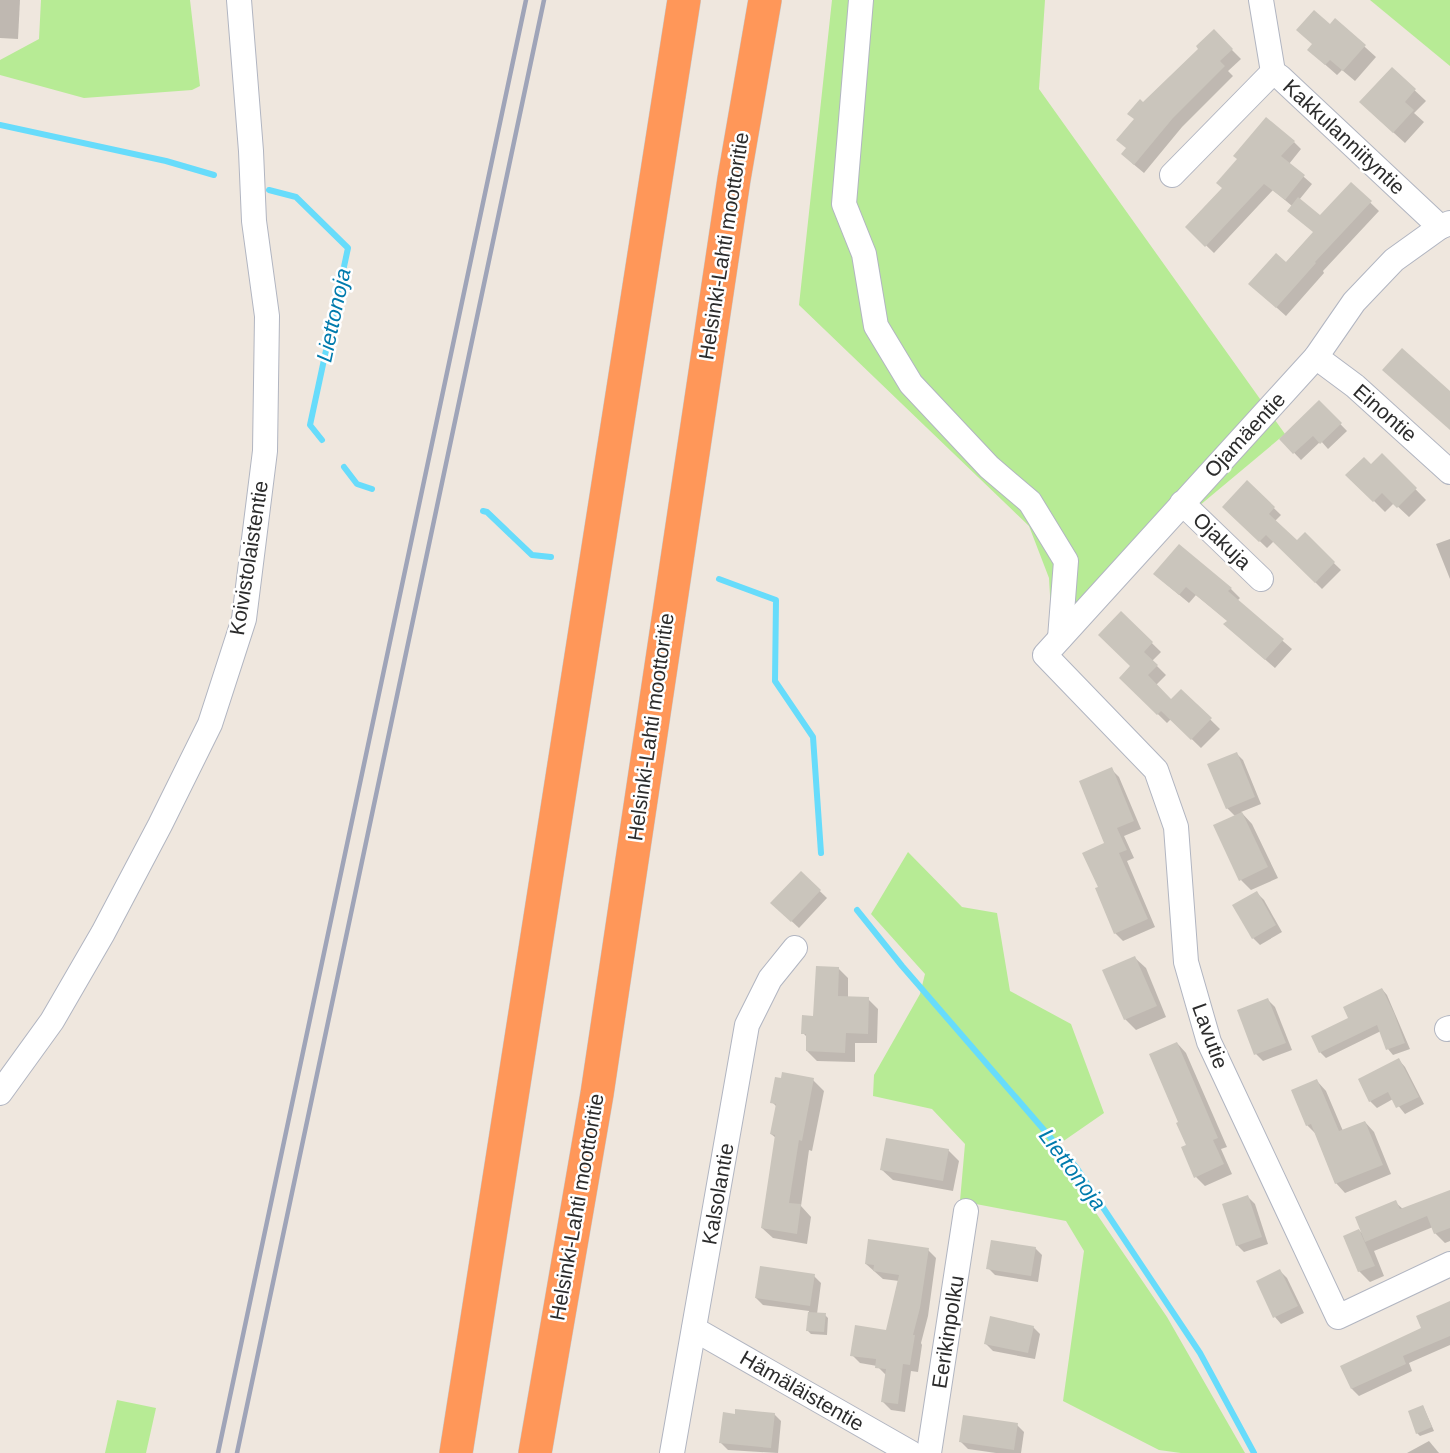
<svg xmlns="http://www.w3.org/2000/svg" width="1450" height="1453" viewBox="0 0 1450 1453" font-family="Arial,sans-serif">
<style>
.green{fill:#b7eb95}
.shadow{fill:#0003}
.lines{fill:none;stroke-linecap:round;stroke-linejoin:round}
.stream{stroke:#67dcfb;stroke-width:6}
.building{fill:#cac5bc}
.minor-casing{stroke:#b1b5c1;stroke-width:26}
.highway-casing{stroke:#c8c8c8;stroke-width:34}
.minor{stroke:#fff;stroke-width:24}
.highway{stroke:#ff9759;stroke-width:33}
.rail{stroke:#9fa4b8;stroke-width:4.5}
.labels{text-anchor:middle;stroke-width:5;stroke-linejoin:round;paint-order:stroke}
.street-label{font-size:21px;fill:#2c2c2c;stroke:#fff}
.water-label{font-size:22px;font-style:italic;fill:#007bad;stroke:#fff}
</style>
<rect width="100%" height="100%" fill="#efe7de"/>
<g class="green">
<polygon points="41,0 190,0 200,86 192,90 84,98 0,75 0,60 39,39"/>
<polygon points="832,0 1045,0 1039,89 1285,434 1052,629 1049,578 1029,526 799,305"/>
<polygon points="1370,0 1450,0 1450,66"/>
<polygon points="908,852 962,907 997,913 1010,991 1071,1024 1104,1113 1049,1151 1081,1191 1167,1317 1245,1453 1181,1453 1159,1450 1063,1401 1084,1251 1066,1221 960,1201 965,1144 932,1109 873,1096 874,1075 920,994 925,974 871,914"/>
<polygon points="117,1400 156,1408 146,1453 105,1453"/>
</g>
<g class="shadow">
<polygon points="0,0 20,0 18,39 0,38"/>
<polygon points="1335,20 1376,57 1355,81 1342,70 1337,75 1320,60 1313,45"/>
<polygon points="1213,31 1241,59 1228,71 1233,76 1182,127 1144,173 1132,163 1127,148 1135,119 1144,104 1200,49"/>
<polygon points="1392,69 1426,101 1414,113 1424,122 1405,143 1372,113"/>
<polygon points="1294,142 1301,149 1289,164 1312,184 1299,200 1320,217 1351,184 1379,211 1323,271 1324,273 1286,316 1259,292 1314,232 1292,206 1273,190 1214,253 1187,227"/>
<polygon points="1319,402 1347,431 1328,449 1321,441 1301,460 1281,439"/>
<polygon points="1382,455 1426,500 1409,517 1394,503 1385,512 1348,475 1371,466"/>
<polygon points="1247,482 1281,515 1275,521 1297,543 1305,535 1341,570 1322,589 1274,541 1267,548 1224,507"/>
<polygon points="1450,539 1450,579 1436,544"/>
<polygon points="1165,583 1231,589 1240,598 1237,601 1292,649 1275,668 1235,633 1228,621 1196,595 1189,603"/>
<polygon points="1121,613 1161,652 1152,661 1166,675 1156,685 1171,701 1181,691 1220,729 1201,748 1171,719 1167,723 1121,678 1132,666"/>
<polygon points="1236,753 1243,760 1261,804 1241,812 1252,824 1278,878 1251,890 1241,880 1235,816 1227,808"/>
<polygon points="1111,769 1119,777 1141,829 1124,836 1134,858 1127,861 1155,927 1123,941 1115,933 1106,844"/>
<polygon points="801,873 827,898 799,928 772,903"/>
<polygon points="1257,893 1264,900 1282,932 1260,945 1253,938"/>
<polygon points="1135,958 1146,968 1166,1017 1136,1030 1125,1019"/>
<polygon points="838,968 848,978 848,998 868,999 878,1009 877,1043 855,1043 855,1062 817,1061 807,1051 808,1038 803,1033 815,1017"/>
<polygon points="1382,989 1387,995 1410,1049 1393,1055 1388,1049 1381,1031 1326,1058 1320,1052 1350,1018"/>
<polygon points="1268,1000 1275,1007 1292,1050 1263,1061 1256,1054"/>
<polygon points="1177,1043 1186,1053 1227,1147 1221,1149 1232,1174 1205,1186 1196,1177 1188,1146"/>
<polygon points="1399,1060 1405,1067 1424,1104 1405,1114 1393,1099 1377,1108 1370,1101"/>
<polygon points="813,1080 824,1091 812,1151 809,1150 801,1206 811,1217 807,1244 773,1238 762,1228 776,1138 771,1134 777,1107 772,1102"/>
<polygon points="1317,1081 1326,1091 1343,1131 1365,1122 1374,1132 1391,1174 1345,1193 1336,1183 1317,1135 1307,1125"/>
<polygon points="948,1150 959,1161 953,1191 893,1180 882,1170"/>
<polygon points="1450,1191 1450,1241 1445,1243 1435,1233 1433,1227 1374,1251 1384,1276 1370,1282 1359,1271 1359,1230 1364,1235 1395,1202 1404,1210"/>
<polygon points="1248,1197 1255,1204 1268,1244 1244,1252 1237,1245"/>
<polygon points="1035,1248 1042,1255 1038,1282 995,1275 988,1268"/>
<polygon points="928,1250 936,1258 928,1316 921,1343 922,1345 918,1372 911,1371 905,1412 891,1410 883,1402 886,1375 877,1366 860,1363 852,1355 887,1332 899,1281 883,1279 866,1264"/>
<polygon points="1280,1271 1287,1278 1304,1313 1281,1324 1275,1317"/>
<polygon points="814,1276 821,1283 817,1314 825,1315 828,1318 827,1335 811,1334 808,1331 809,1311 763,1305 756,1298"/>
<polygon points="1450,1303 1450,1345 1409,1363 1412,1371 1359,1396 1352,1389 1342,1366 1423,1329"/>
<polygon points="1033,1327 1040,1334 1035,1359 993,1351 986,1344"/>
<polygon points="1423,1406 1434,1431 1420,1436 1417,1433"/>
<polygon points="774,1414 781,1421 778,1453 728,1450 721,1443"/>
<polygon points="1017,1425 1024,1432 1021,1453 996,1453 968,1449 961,1442"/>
<polygon points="1429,1441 1439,1453 1407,1453"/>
</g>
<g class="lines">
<g class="stream">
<polyline points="0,125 166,161 214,175"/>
<polyline points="269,190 296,197 348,248 310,425 322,440"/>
<polyline points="344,467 357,484 372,489"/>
<polyline points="483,511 487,512 532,555 551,557"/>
<polyline points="719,579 776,600 775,681 813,737 821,853"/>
<polyline points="857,910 902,966 1076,1167 1200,1353 1254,1453"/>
</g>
</g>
<g class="building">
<polygon points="1314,10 1330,24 1335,18 1366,45 1343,71 1330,60 1325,65 1307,50 1312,44 1296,30"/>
<polygon points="1214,29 1233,49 1220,61 1225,66 1173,118 1134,165 1121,154 1126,148 1116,140 1134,119 1127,114 1140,99 1143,102 1198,49 1196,46"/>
<polygon points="1392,67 1416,89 1405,102 1414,110 1393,133 1359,102"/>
<polygon points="1266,117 1295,141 1281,156 1305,175 1285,200 1264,184 1205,247 1185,227 1222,188 1216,183 1237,159 1233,156"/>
<polygon points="1351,182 1372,201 1315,262 1316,263 1276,308 1248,284 1276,253 1286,262 1313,232 1287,211 1298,197 1320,215"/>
<polygon points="1402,348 1450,391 1450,430 1382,370"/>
<polygon points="1319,400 1342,423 1320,444 1313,436 1293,454 1279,439"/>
<polygon points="1382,453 1417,488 1397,508 1382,493 1373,502 1345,475 1364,457 1371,464"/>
<polygon points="1247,480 1275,507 1269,514 1297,540 1305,532 1335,562 1315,583 1266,535 1259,542 1222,507"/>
<polygon points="1179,544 1232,588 1228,591 1284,639 1265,660 1223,624 1227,621 1186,587 1179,595 1153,574"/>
<polygon points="1121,611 1153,642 1144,652 1158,665 1148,675 1171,699 1181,689 1212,718 1191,740 1161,711 1157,715 1119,678 1130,666 1098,635"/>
<polygon points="1237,752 1255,797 1226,809 1207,764"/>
<polygon points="1112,767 1134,821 1117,828 1127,850 1119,853 1148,919 1114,934 1095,888 1098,887 1082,853 1104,843 1079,781"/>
<polygon points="1242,812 1268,867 1239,881 1213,825"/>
<polygon points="801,871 821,890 791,922 770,903"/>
<polygon points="1257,891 1276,925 1252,939 1232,905"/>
<polygon points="1135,956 1157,1006 1124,1020 1102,970"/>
<polygon points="816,966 839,967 838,996 869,997 868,1034 846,1033 845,1053 806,1051 806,1034 801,1034 802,1015 813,1016"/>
<polygon points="1382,988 1394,1013 1405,1043 1386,1050 1377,1025 1319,1053 1311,1036 1348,1018 1343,1007"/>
<polygon points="1268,998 1286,1043 1254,1055 1237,1010"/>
<polygon points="1177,1042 1218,1138 1213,1140 1224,1164 1194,1178 1181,1147 1186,1145 1176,1123 1178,1122 1149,1054"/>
<polygon points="1399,1058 1419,1097 1396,1108 1388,1092 1369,1102 1358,1079"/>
<polygon points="782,1072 814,1078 802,1141 799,1140 789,1203 801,1204 797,1234 761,1228 775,1135 770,1134 776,1104 770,1103 775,1077 781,1078"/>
<polygon points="1317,1079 1339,1131 1365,1121 1383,1165 1335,1184 1311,1124 1306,1126 1291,1090"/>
<polygon points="886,1138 949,1149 943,1181 880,1170"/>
<polygon points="1450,1190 1450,1228 1434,1234 1427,1216 1365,1242 1355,1217 1396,1200 1400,1209"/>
<polygon points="1248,1195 1262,1237 1236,1246 1222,1204"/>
<polygon points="1359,1229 1375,1266 1358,1272 1343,1236"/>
<polygon points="868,1239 929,1248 920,1308 913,1335 915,1335 910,1365 903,1364 898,1404 881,1402 886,1369 875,1368 876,1359 850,1356 855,1325 886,1330 899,1275 873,1271 874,1265 865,1264"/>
<polygon points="991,1240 1036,1247 1031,1276 986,1269"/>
<polygon points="760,1266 815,1274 810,1306 755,1298"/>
<polygon points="1280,1269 1298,1306 1273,1318 1256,1281"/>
<polygon points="1450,1301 1450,1336 1403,1356 1406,1364 1351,1389 1340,1366 1421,1328 1416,1316"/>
<polygon points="808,1312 826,1313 824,1332 806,1331"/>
<polygon points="990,1316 1034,1326 1028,1353 984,1344"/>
<polygon points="1423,1405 1432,1427 1416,1434 1408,1411"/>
<polygon points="735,1409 775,1413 771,1448 719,1443 723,1412 735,1414"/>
<polygon points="963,1415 1018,1423 1014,1450 959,1442"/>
</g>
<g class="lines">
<defs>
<g id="minor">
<polyline points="861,0 844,204 864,254 876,326 911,384 989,467 1030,502 1066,561 1060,638"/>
<polyline points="1261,0 1273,72 1280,77 1440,227"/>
<polyline points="1172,175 1273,72"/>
<polyline points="1450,223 1440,227 1394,260 1354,302 1316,357 1045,655 1156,770 1176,827 1186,962 1209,1042 1338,1317 1450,1264"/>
<polyline points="1316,357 1355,386 1450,472"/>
<polyline points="1182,503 1261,579"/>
<polyline points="1447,1029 1450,1028"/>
<polyline points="0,1093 52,1021 103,933 160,825 210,724 244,619 265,451 267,316 254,221 251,151 239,0"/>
<polyline points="694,1329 911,1453"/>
<polyline points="672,1453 747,1025 770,979 795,948"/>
<polyline points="929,1453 966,1211"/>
</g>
<g id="highway">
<polyline points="456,1453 684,0"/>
<polyline points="535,1453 597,1094 734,179 765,0"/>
</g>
</defs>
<use href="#minor" class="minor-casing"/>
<use href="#highway" class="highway-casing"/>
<use href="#minor" class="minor"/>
<use href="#highway" class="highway"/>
<g class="rail">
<polyline points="218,1453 526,0"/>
<polyline points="237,1453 544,0"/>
</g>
</g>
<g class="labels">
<g class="street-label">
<text transform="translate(1344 137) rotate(43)" y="7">Kakkulanniityntie</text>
<text transform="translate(724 246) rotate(-81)" y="7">Helsinki-Lahti moottoritie</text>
<text transform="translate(1385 413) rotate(41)" y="7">Einontie</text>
<text transform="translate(1245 435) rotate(-47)" y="7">Ojamäentie</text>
<text transform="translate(1222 541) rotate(44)" y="7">Ojakuja</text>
<text transform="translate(249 558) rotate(-81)" y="7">Koivistolaistentie</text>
<text transform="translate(651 727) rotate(-82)" y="7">Helsinki-Lahti moottoritie</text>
<text transform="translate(1210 1036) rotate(70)" y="7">Lavutie</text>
<text transform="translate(718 1194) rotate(-80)" y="7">Kalsolantie</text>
<text transform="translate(577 1207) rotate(-80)" y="7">Helsinki-Lahti moottoritie</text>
<text transform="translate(948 1332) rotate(-81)" y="7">Eerikinpolku</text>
<text transform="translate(802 1391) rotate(30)" y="7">Hämäläistentie</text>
</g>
<g class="water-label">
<text transform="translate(333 315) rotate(-78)" y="8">Liettonoja</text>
<text transform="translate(1073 1169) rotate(53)" y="8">Liettonoja</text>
</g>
</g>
</svg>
